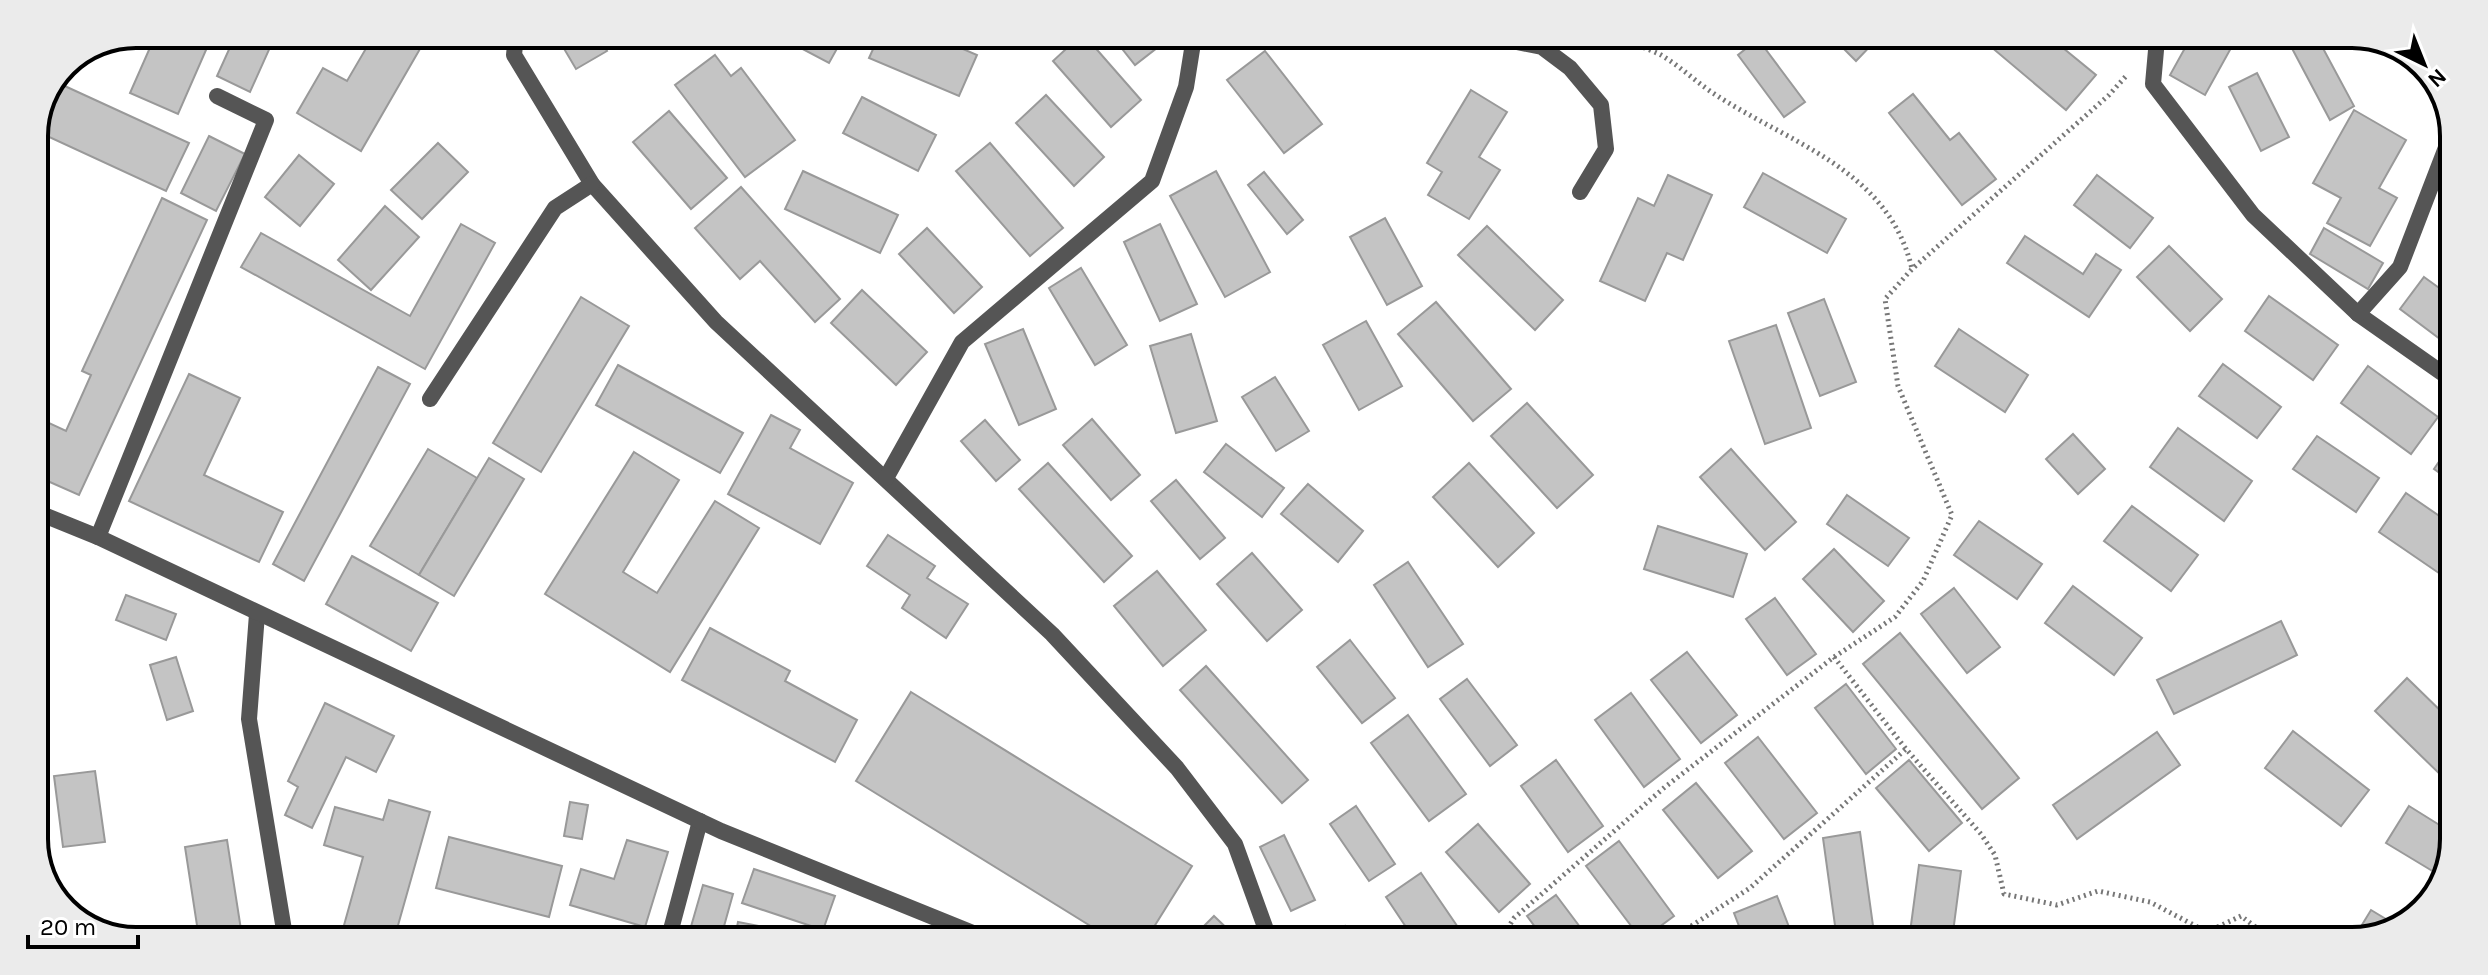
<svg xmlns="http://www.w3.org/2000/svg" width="2488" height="975" viewBox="0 0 2488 975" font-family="Karla,sans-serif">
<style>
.building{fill:#c4c4c4;stroke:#999;stroke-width:2}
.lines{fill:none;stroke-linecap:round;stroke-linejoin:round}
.path{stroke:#777;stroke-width:5;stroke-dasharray:2 4;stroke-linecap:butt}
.minor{stroke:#555;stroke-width:16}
.tertiary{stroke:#555;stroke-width:16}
.rim{fill:none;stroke:#000;stroke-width:4}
</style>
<rect width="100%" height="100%" fill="#fff"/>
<g class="building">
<polygon points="156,34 213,34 178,114 130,93"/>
<polygon points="236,34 276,34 250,92 217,76"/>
<polygon points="362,35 428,35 361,151 297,113 323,68 347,81 371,40"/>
<polygon points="556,35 598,35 607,51 576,69"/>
<polygon points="778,36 844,36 829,63"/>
<polygon points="879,36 933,36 977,55 959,96 869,58"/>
<polygon points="1080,36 1085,36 1141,100 1111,127 1053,61"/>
<polygon points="1112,36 1156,37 1162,44 1135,65"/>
<polygon points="1671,38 1695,38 1689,48"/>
<polygon points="1833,38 1878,38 1856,61"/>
<polygon points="1758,39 1805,102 1784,117 1738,55"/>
<polygon points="1997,39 2052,39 2096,75 2066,110 1990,46"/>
<polygon points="2190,39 2236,39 2205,95 2170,75"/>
<polygon points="2287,39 2318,39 2354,106 2330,120"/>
<polygon points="1265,51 1322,124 1284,153 1227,80"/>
<polygon points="715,55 731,76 741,68 795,140 745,177 675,85"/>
<polygon points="2257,73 2289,137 2261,151 2229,87"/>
<polygon points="56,82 189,143 166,191 34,130"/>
<polygon points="1471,90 1507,112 1479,157 1500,170 1469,219 1428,195 1442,172 1427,163"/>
<polygon points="1913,94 1950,140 1959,133 1996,179 1962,205 1889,113"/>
<polygon points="1046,95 1104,157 1074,186 1016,123"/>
<polygon points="862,97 936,135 918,171 843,133"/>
<polygon points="2354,110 2406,140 2379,188 2397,198 2370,246 2327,223 2341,198 2313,183"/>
<polygon points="669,111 727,178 691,209 633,142"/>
<polygon points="209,136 245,154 216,211 181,193"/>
<polygon points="438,143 468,172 422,219 391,190"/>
<polygon points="990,143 1063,228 1030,256 956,171"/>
<polygon points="299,155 334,184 300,226 265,197"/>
<polygon points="803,171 898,215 880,253 785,209"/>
<polygon points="1216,171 1270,272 1225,297 1170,196"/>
<polygon points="1264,172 1303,220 1287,234 1248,185"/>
<polygon points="1763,173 1846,219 1827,253 1744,207"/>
<polygon points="1668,175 1712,195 1683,260 1667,253 1645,301 1600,281 1638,198 1654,206"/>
<polygon points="2097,175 2153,218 2130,248 2074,205"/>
<polygon points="741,187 840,299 815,322 760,261 740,279 695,228"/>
<polygon points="162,198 207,220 79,495 34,475 34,416 66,431 91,375 82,371"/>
<polygon points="385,206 419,237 371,290 338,260"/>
<polygon points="1385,218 1422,286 1387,305 1350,237"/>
<polygon points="461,224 495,243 425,369 241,267 261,233 410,316"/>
<polygon points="1160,224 1197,304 1160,321 1124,242"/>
<polygon points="1487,226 1563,300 1535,330 1458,255"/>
<polygon points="927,228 982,287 954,313 899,254"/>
<polygon points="2324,228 2383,263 2368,289 2310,254"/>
<polygon points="2025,236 2083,274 2096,254 2121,270 2089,317 2007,263"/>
<polygon points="2169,246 2222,299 2190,331 2137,277"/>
<polygon points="1081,268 1127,345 1095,365 1049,288"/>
<polygon points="2424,277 2453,298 2452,348 2400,309"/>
<polygon points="862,290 927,352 896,385 831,323"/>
<polygon points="2269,296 2338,345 2313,380 2245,331"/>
<polygon points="581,297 629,326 541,472 493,443"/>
<polygon points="1824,299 1856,382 1820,396 1788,313"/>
<polygon points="1436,302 1511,389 1473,421 1398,334"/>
<polygon points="1366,321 1402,386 1359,410 1323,345"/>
<polygon points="1776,325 1811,428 1765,444 1729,341"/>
<polygon points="1023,329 1056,409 1019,425 985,344"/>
<polygon points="1959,329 2028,375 2005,412 1935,366"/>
<polygon points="1191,334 1217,421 1176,433 1150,346"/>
<polygon points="2223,364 2281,407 2257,438 2199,396"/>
<polygon points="618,365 743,433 720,473 596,405"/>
<polygon points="2368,366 2438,417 2411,454 2341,403"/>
<polygon points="378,367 410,384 304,581 273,564"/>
<polygon points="189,374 240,398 204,475 283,512 259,562 129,501"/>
<polygon points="1275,377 1309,431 1276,451 1242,397"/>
<polygon points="1527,403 1593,475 1557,508 1491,436"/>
<polygon points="771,415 800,430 790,448 853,483 820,544 728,494"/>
<polygon points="1092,419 1140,475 1111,500 1063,445"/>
<polygon points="985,420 1020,460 996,481 961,441"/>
<polygon points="2178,428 2252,481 2224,521 2150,467"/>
<polygon points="2073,434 2105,469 2078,494 2046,459"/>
<polygon points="2317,436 2379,478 2356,512 2293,469"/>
<polygon points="1226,444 1284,488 1262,517 1204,472"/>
<polygon points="2451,444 2451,481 2434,469"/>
<polygon points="428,449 477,478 419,575 370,546"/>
<polygon points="1731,449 1796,522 1765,550 1700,477"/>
<polygon points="634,452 679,480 623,572 657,593 715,501 759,528 670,672 545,594"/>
<polygon points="489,458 524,479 454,596 419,575"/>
<polygon points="1048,463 1132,556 1104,582 1019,489"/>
<polygon points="1469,463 1534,533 1498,567 1433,497"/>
<polygon points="1176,480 1225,538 1200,559 1151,501"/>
<polygon points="1308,484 1363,531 1338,562 1281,514"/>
<polygon points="2406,493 2451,524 2449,580 2379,532"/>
<polygon points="1847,495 1909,538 1888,566 1827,524"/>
<polygon points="2132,506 2198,555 2171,591 2104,541"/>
<polygon points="1979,521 2042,564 2017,599 1954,555"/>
<polygon points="1658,526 1747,554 1733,597 1644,569"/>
<polygon points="888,535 935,566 927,578 968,604 946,638 902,608 910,595 867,566"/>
<polygon points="1834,549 1884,601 1853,632 1803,579"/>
<polygon points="1252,553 1302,610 1267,641 1217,584"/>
<polygon points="352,556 438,603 411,651 326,604"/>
<polygon points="1408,562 1463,644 1428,667 1374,585"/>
<polygon points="1157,571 1206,630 1163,666 1114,606"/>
<polygon points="2073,586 2142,638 2114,675 2045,623"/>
<polygon points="1954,588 2000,647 1967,673 1921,614"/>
<polygon points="126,595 176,614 166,640 116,620"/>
<polygon points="1775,598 1816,654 1787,675 1746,619"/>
<polygon points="2281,621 2297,655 2174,714 2157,680"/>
<polygon points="710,628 790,671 785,681 857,720 835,762 682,680"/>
<polygon points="1900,633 2019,778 1982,809 1863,664"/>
<polygon points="1350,640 1395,698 1362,723 1317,667"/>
<polygon points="1687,652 1737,715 1701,743 1651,680"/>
<polygon points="176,657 193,711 167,720 150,665"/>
<polygon points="1206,666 1308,780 1282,803 1180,690"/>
<polygon points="2407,678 2450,720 2449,783 2375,711"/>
<polygon points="1467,679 1517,745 1490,766 1440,699"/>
<polygon points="1846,684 1896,749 1866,774 1815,708"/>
<polygon points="911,692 1192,866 1147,938 1110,938 856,781"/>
<polygon points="1631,693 1680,759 1644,787 1595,720"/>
<polygon points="325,703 394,736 376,772 346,757 312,828 285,815 298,787 288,781"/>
<polygon points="1408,715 1466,794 1429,821 1371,743"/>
<polygon points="2293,731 2369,790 2341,826 2265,768"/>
<polygon points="2157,732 2180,765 2077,839 2053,805"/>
<polygon points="1758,737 1817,813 1784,839 1725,763"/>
<polygon points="1556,760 1603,826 1568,852 1521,786"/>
<polygon points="1909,760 1962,823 1929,851 1876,788"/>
<polygon points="95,771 105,842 63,847 54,776"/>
<polygon points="1696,783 1752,851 1718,878 1663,810"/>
<polygon points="389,800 430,812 395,936 341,936 363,857 324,845 335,807 383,820"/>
<polygon points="570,802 588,805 582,839 564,836"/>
<polygon points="1356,806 1395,864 1369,881 1330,824"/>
<polygon points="2409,806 2449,831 2448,872 2444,878 2386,843"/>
<polygon points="1478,824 1530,884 1499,912 1446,852"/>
<polygon points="1860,832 1875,940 1837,940 1823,838"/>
<polygon points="1284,835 1315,900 1291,911 1260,847"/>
<polygon points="449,837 562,866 549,917 436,888"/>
<polygon points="227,840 242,936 215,936 214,930 198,932 185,847"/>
<polygon points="627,840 668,852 645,927 570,905 581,869 614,879"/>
<polygon points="1619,841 1674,916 1643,939 1641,939 1586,866"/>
<polygon points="1919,865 1961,871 1952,940 1909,940"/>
<polygon points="754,869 835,896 823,930 742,903"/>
<polygon points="1421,873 1466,939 1414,939 1386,897"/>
<polygon points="703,885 733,894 721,937 688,937"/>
<polygon points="1556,895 1589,939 1544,939 1527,916"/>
<polygon points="1777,896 1794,940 1744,939 1734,913"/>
<polygon points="2371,910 2399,927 2357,940 2354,938"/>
<polygon points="1214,916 1237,938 1192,938"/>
<polygon points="738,922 779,930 778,937 735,937"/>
<polygon points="1345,926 1353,939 1327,938"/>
<polygon points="588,927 635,937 586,937"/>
<polygon points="2037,927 2060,940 2029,940"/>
</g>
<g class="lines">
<g class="path">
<path d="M1615 38C1630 43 1647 48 1661 55 1680 66 1697 83 1716 95 1791 144 1889 170 1912 269"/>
<polyline points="1578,42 1605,38"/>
<polyline points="1834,657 1906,749 1981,834 1995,855 2004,894 2057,905 2098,891 2150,902 2207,932 2241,916 2274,941"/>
<polyline points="1501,939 1514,918 1665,787 1834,657 1895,617 1923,581 1952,515 1898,386 1885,299 1912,269 2109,95 2127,75"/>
<polyline points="1671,939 1750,888 1906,749"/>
</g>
<g class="minor">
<polyline points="516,35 514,55 592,184 716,322 1052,634 1177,768 1235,844 1269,938"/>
<polyline points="1492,37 1542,47 1570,68 1601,105 1606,149 1580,192"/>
<polyline points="2157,39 2153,84 2253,215 2358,314 2452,380"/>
<polyline points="2358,314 2400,267 2445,150 2454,135"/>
<polyline points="430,399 555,208 592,184"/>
<polyline points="886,478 962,342 1152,181 1186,87 1194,37"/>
<polyline points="98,537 266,120 217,96"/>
<polyline points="257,614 249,719 285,936"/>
<polyline points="669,937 700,821"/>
</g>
<polyline class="tertiary" points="34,511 98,537 721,831 985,938"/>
</g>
<path d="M0 0H2488V975H0ZM136 48H2352A88 88 0 0 1 2440 136V839A88 88 0 0 1 2352 927H136A88 88 0 0 1 48 839V136A88 88 0 0 1 136 48Z" fill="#ebebeb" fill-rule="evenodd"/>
<path class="rim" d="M136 48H2352A88 88 0 0 1 2440 136V839A88 88 0 0 1 2352 927H136A88 88 0 0 1 48 839V136A88 88 0 0 1 136 48Z"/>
<g transform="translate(2424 64) rotate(137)" stroke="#ffffff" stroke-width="6" paint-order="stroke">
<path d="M0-6L14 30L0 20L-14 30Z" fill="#000000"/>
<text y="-12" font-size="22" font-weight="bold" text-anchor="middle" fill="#000000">N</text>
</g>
<path d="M28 935v12h110v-12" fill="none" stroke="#000000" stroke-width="4"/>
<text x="40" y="935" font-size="24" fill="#000000" stroke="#ffffff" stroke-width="6" paint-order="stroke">20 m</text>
</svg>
